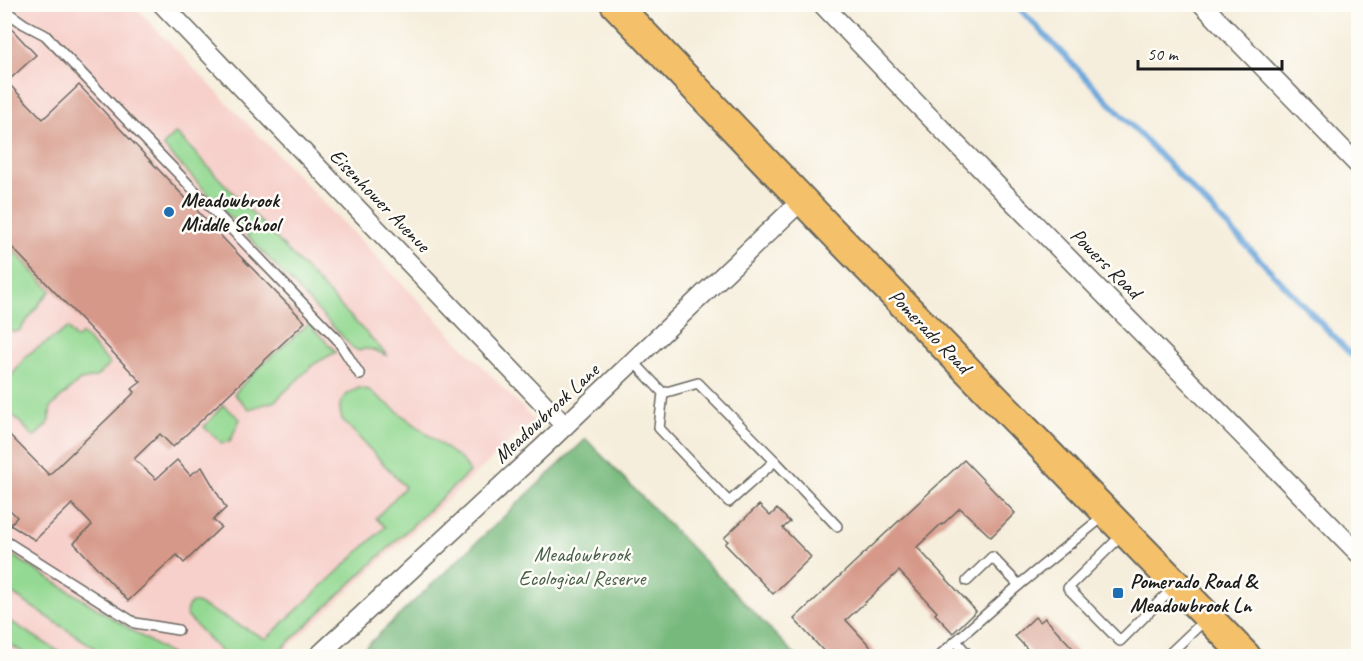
<svg xmlns="http://www.w3.org/2000/svg" width="1363" height="661" viewBox="0 0 1363 661" font-family="Caveat,sans-serif">
<style>
.built{fill:#f7d0cb}
.green{fill:#94d993;stroke:#587a58;stroke-width:1.5}
.forest{fill:#77b97d;stroke:#4a6a4c;stroke-width:1.5}
.lines{fill:none;stroke-linecap:round;stroke-linejoin:round}
.stream{stroke:#69a5da;stroke-width:6}
.building{fill:#d69888}
.lane-casing{stroke:#68665f;stroke-width:12}
.street-casing{stroke:#68665f;stroke-width:21}
.primary-casing{stroke:#68665f;stroke-width:32}
.lane{stroke:#fff;stroke-width:9}
.street{stroke:#fff;stroke-width:18}
.primary{stroke:#f4c16a;stroke-width:28}
.poi-dot{fill:#1f6fb2;stroke:#fdfcf7;stroke-width:2}
.labels{text-anchor:middle;stroke-width:5;stroke-linejoin:round;paint-order:stroke}
.poi-label{font-size:21px;font-weight:bold;fill:#1c1c1c;stroke:#fdfcf7;text-anchor:start}
.street-label{font-size:21px;fill:#1c1c1c;stroke:#fdfcf7}
.park-label{font-size:21px;fill:#465e46;stroke:#fdfcf7}
</style>
<rect width="100%" height="100%" fill="#fdfcf7"/>
<filter id="ink" filterUnits="userSpaceOnUse"><feTurbulence type="fractalNoise" baseFrequency=".0167" numOctaves="2"/><feDisplacementMap in="SourceGraphic" scale="12" xChannelSelector="R" yChannelSelector="G"/><feConvolveMatrix kernelMatrix="1 2 1 2 8 2 1 2 1" color-interpolation-filters="sRGB"/></filter>
<filter id="wash" filterUnits="userSpaceOnUse"><feTurbulence type="fractalNoise" baseFrequency=".008" numOctaves="4" result="noise"/><feDisplacementMap in="SourceGraphic" scale="24" xChannelSelector="R" yChannelSelector="G"/><feGaussianBlur stdDeviation="1.35" result="paint"/><feColorMatrix in="noise" values="0 0 0 0 0 0 0 0 0 0 0 0 0 0 0 0 0 1.4 0 .05"/><feComposite in="paint" operator="in"/></filter>
<g filter="url(#wash)">
<rect width="100%" height="100%" fill="#f6eedc"/>
<polygon class="built" points="4,5 133,5 534,420 279,656 5,656"/>
<g class="green">
<path d="M176 133 388 356C378 352 368 346 359 351L353 348 163 146Z"/>
<polygon points="13,250 51,291 43,299 19,331 13,332 4,323 5,261 8,258 6,255"/>
<path d="M309 324 336 352 314 364 275 401 249 409 234 394C257 368 283 346 309 324Z"/>
<polygon points="68,328 76,339 82,334 110,364 96,377 80,380 51,407 48,424 34,437 6,408 11,400 5,396 5,385 27,355"/>
<path d="M359 388 369 390 459 458 466 465 469 472 274 656H225L187 616C185 609 189 601 197 603L266 639 385 527 376 518 405 487 342 419C336 401 343 395 359 388Z"/>
<polygon points="223,405 240,419 230,441 222,443 204,427"/>
<polygon points="4,550 173,656 104,656 92,646 5,589"/>
<polygon points="5,618 66,656 28,656 5,641"/>
</g>
<polygon class="forest" points="586,439 796,656 356,656"/>
<g class="lines">
<polyline class="stream" points="1015,4 1358,362"/>
</g>
<g id="blocks">
<g class="building">
<polygon points="4,21 36,55 7,82 43,119 79,85 239,255 305,322 173,447 160,434 134,459 156,479 177,460 190,475 202,467 226,508 213,520 221,527 184,563 177,555 128,601 74,543 92,525 72,504 35,540 10,525 17,517 4,504 4,429 49,475 135,392 132,389 141,382 4,239"/>
<polygon points="964,460 1015,513 991,537 960,508 942,525 941,524 917,547 976,611 953,633 935,614 937,612 899,571 846,620 880,657 829,657 794,619"/>
<polygon points="759,505 770,516 777,509 790,522 783,528 811,557 773,594 725,544 728,541 724,538"/>
<polygon points="1035,617 1040,622 1045,618 1081,657 1035,657 1015,636"/>
</g>
</g>
</g>
<g filter="url(#ink)">
<use href="#blocks" fill-opacity="0" stroke="#68665f" stroke-width="1.5"/>
<g class="lines">
<defs>
<g id="lane">
<polyline points="4,10 24,24 45,35 337,339 360,375"/>
<polyline points="633,361 663,393 659,428 729,502 775,461 698,383 663,393"/>
<polyline points="775,461 837,526"/>
<polyline points="1123,534 1068,588 1120,641 1174,587"/>
<polyline points="4,540 135,623 178,630"/>
<polyline points="967,581 992,557 1019,585 1105,515"/>
<polyline points="956,641 969,656"/>
<polyline points="939,656 1019,585"/>
<polyline points="1167,656 1206,619"/>
</g>
<g id="street">
<polyline points="162,4 565,426"/>
<polyline points="822,4 916,103 1358,553"/>
<polyline points="1202,4 1358,165"/>
<polyline points="318,656 544,446 802,200"/>
</g>
<polyline id="primary" points="615,4 828,227 1246,656"/>
</defs>
<use href="#lane" class="lane-casing"/>
<use href="#street" class="street-casing"/>
<use href="#primary" class="primary-casing"/>
<use href="#lane" class="lane"/>
<use href="#street" class="street"/>
<use href="#primary" class="primary"/>
</g>
</g>
<g class="poi-dot">
<circle cx="169" cy="212" r="6"/>
<rect x="1112" y="587" width="12" height="12" rx="3"/>
</g>
<g class="labels">
<g class="poi-label">
<text x="181" y="207">Meadowbrook<tspan x="181" dy="24">Middle School</tspan></text>
<text x="1130" y="588">Pomerado Road &amp;<tspan x="1130" dy="24">Meadowbrook Ln</tspan></text>
</g>
<g class="street-label">
<text transform="translate(380 200) rotate(46)" y="7">Eisenhower Avenue</text>
<text transform="translate(1106 263) rotate(45)" y="7">Powers Road</text>
<text transform="translate(930 331) rotate(46)" y="7">Pomerado Road</text>
<text transform="translate(546 413) rotate(-43)" y="7">Meadowbrook Lane</text>
</g>
<g class="park-label">
<text x="582" y="561">Meadowbrook<tspan x="582" dy="24">Ecological Reserve</tspan></text>
</g>
</g>
<rect width="1363" height="661" fill="none" stroke="#fdfcf7" stroke-width="24"/>
<path d="M1138 60v9h144v-9" fill="none" stroke="#1c1c1c" stroke-width="3"/>
<text x="1147" y="60" font-size="18" fill="#1c1c1c" stroke="#fdfcf7" stroke-width="4.5" paint-order="stroke">50 m</text>
</svg>
